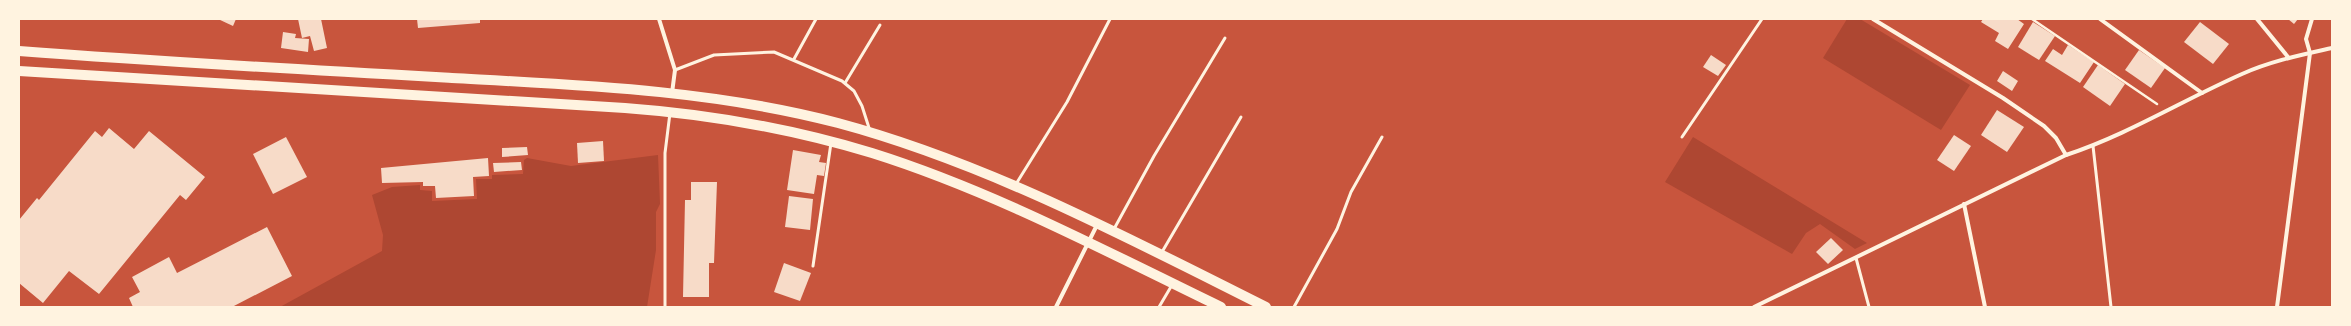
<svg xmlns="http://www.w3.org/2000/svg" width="2351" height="326" viewBox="0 0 2351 326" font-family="Lato,sans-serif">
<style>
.green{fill:#ae4732}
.building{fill:#f7dbc8}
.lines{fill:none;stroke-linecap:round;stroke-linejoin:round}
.path{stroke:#fff3e0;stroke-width:2.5}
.service{stroke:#fff3e0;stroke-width:3}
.minor{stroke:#fff3e0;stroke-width:4}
.primary{stroke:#fff3e0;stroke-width:10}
</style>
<rect width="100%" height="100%" fill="#c8553d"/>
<g class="green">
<polygon points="1847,19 1860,19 1970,85 1941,130 1823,58"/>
<polygon points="1693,137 1867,243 1855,249 1820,224 1806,233 1792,254 1665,182"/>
<polygon points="658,155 660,204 656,212 656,250 647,307 280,307 382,251 383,235 372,195 392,187 420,185 420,190 432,191 432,201 477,199 476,179 492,179 492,175 523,174 524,160 527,158 571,166"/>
</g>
<g class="building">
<polygon points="218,19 236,19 233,26"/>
<polygon points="298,19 321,19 327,48 314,51 310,36 302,38"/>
<polygon points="417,19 480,19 480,23 418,28"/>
<polygon points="1983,19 2017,19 2024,24 2008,49 1995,41 1999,33 1981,22"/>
<polygon points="2288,19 2298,19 2294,24"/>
<polygon points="2033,22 2055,36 2039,60 2018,47"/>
<polygon points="2200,22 2229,44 2213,64 2184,42"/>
<polygon points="283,32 296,34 295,38 309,39 308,52 281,48"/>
<polygon points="2068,45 2094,62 2080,83 2045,61 2053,49 2062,55"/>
<polygon points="2139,50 2165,68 2151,88 2125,70"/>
<polygon points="1711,55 1726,65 1718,76 1703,67"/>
<polygon points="2098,65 2125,84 2110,106 2083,87"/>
<polygon points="2003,71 2018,81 2012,91 1997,81"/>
<polygon points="1997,110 2024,127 2007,152 1981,135"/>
<polygon points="109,128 134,149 149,131 205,177 186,200 180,195 99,294 69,271 43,303 19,283 19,220 37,198 39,200 95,131 102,137"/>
<polygon points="1954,135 1971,146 1954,171 1937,160"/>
<polygon points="286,137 307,177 273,194 253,154"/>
<polygon points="603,141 604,161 578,163 577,143"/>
<polygon points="527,147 528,155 502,157 502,148"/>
<polygon points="793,150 821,155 819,162 826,163 824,176 817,175 814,194 787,190"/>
<polygon points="488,158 489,176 473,177 474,196 436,198 435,186 423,186 423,182 382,183 381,168"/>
<polygon points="521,162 522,170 494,172 493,163"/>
<polygon points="691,182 717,182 714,263 709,263 709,297 683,297 685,200 691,200"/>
<polygon points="789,196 813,199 810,230 785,227"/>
<polygon points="267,227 292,276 232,307 133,307 129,298 140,292 132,277 169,257 177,273"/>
<polygon points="1831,238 1843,250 1828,264 1816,252"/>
<polygon points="784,263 811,273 800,301 774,292"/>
</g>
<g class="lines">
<polyline class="path" points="2032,19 2157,104"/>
<g class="service">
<polyline points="794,59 816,19"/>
<polyline points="675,70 714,55 774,52 842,81 854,91 862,106 870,131"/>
<polyline points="845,83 880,25"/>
<polyline points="1682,137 1762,19"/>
<polyline points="2093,146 2111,307"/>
<polyline points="1016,184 1067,102 1110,19"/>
<polyline points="1114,229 1154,156 1225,38"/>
<polyline points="1162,252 1241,117"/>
<polyline points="1856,258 1869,307"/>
<polyline points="813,266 831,143"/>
<polyline points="665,307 665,153 670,113"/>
<polyline points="1159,307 1172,285"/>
<polyline points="1294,307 1337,229 1351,192 1382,137"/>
</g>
<g class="minor">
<polyline points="659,19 675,70 672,93"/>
<polyline points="1873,19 2003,98 2044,126 2056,138 2066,155"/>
<polyline points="2100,19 2202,93"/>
<polyline points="2257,19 2288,57"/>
<polyline points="1964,204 1985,307"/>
<polyline points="1056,307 1097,225"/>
<path d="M1754 307 2066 155C2127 135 2183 100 2242 74 2271 61 2301 55 2332 48"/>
<polyline points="2277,307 2310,53 2306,39 2312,19"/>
</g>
<g class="primary">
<path d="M19 51C163 62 308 70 452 78 581 85 713 90 838 123 987 163 1128 238 1266 307"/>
<path d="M19 71 625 108C707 114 793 129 872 153 993 191 1107 252 1221 307"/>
</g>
</g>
<rect width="2351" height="326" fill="none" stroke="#fff3e0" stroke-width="40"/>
</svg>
